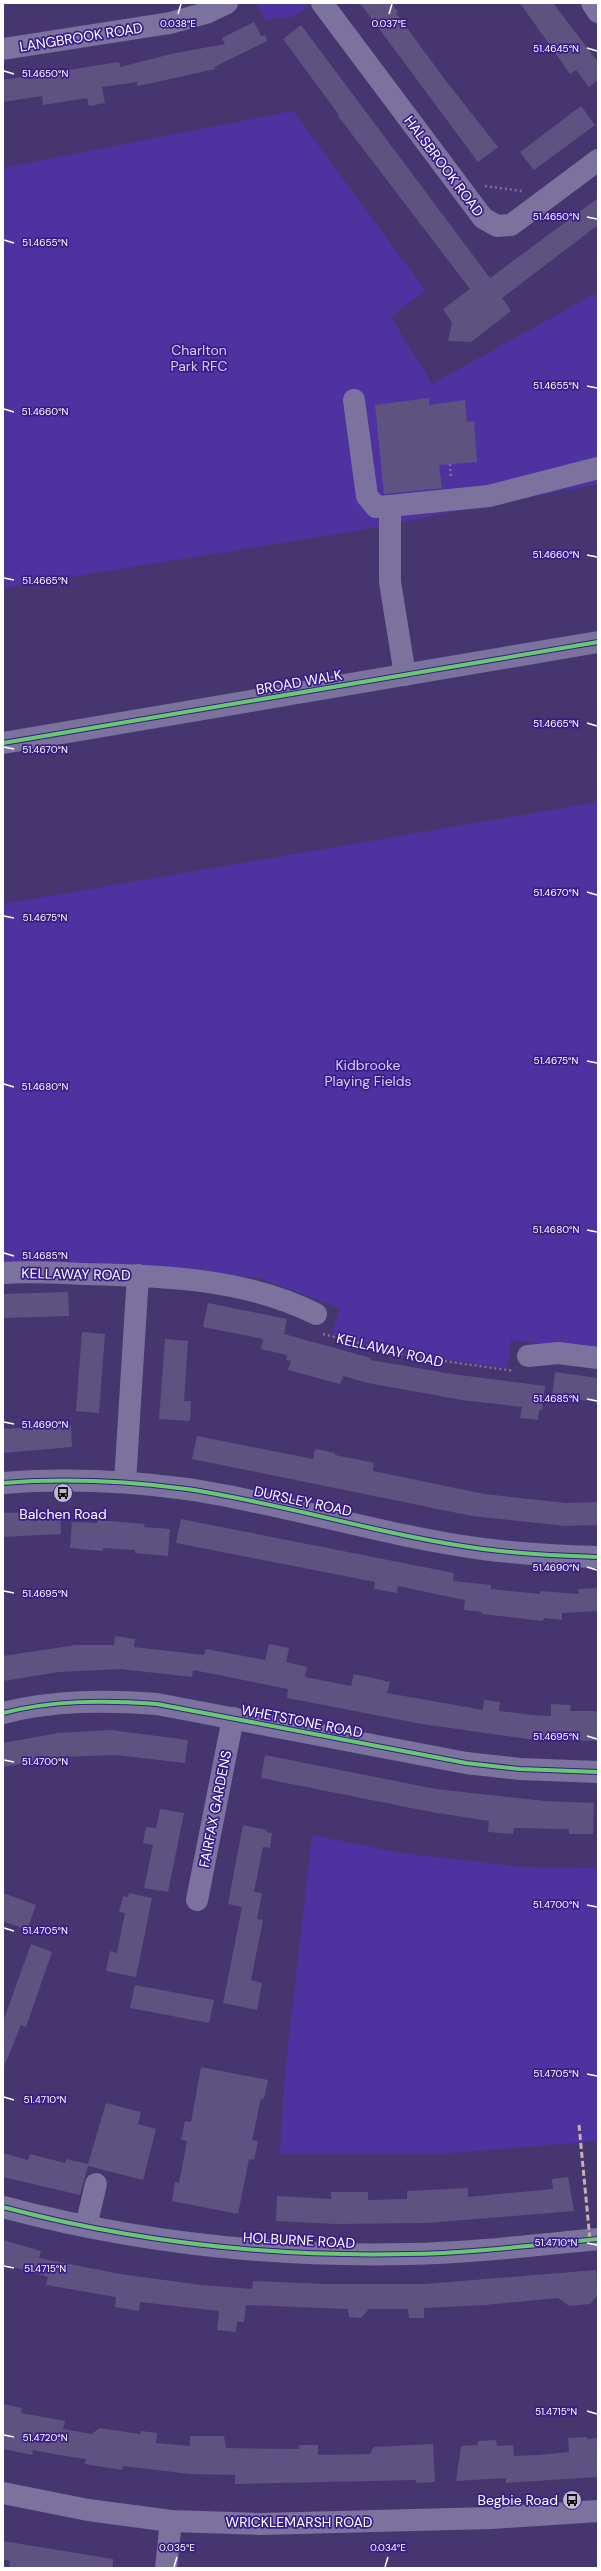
<svg xmlns="http://www.w3.org/2000/svg" width="601" height="2571" viewBox="0 0 601 2571" font-family="'DM Sans',sans-serif">
<style>
.green{fill:#4e33a0}
.building{fill:#5e5281}
.lines{fill:none;stroke-linecap:round;stroke-linejoin:round}
.path{stroke:#7c729e;stroke-width:2.5;stroke-dasharray:2 3;stroke-linecap:butt}
.minor{stroke:#7c729e;stroke-width:22}
.quiet{stroke:#cab0a6;stroke-width:3;stroke-dasharray:6 3;stroke-linecap:butt}
.cycleway-casing{stroke:#381d89;stroke-width:6}
.cycleway{stroke:#67ca6e;stroke-width:4}
.ticks{fill:none;stroke:#fff;stroke-width:1.5}
.labels{text-anchor:middle;stroke-width:3.5;stroke-linejoin:round;paint-order:stroke}
.street-label{font-size:14px;fill:#fff;stroke:#381d89}
.park-label{font-size:14px;fill:#d7ccf8;stroke:#381d89}
.poi-label{font-size:14px;fill:#fff;stroke:#381d89}
.ticks-label{font-size:10px;text-anchor:middle;fill:#fff;stroke:#381d89;stroke-width:3.5;stroke-linejoin:round;paint-order:stroke}
</style>
<rect width="100%" height="100%" fill="#453670"/>
<g class="green">
<polygon points="256,3 306,3 308,6 293,17 274,18 266,21"/>
<polygon points="293,111 425,290 391,317 432,384 598,292 598,484 355,531 3,588 3,168"/>
<polygon points="598,802 598,1350 511,1340 507,1368 411,1354 332,1334 340,1308 257,1277 203,1273 3,1267 3,904"/>
<polygon points="312,1835 400,1853 522,1867 598,1868 598,2141 438,2154 280,2154 285,2073"/>
</g>
<g class="building">
<polygon points="360,3 391,3 398,12 396,13 446,81 498,147 478,162"/>
<polygon points="520,3 553,3 598,62 598,80 589,87 576,70 570,74"/>
<polygon points="254,22 261,36 265,35 267,41 214,67 215,69 138,86 137,82 102,87 105,103 89,106 87,98 43,105 42,96 3,102 3,80 119,62 120,67 171,54 225,44 222,38"/>
<polygon points="301,25 490,278 598,198 598,225 502,298 511,311 471,342 448,341 452,323 443,309 470,289 338,116 339,115 283,39"/>
<polygon points="581,106 595,125 534,170 520,152"/>
<polygon points="429,398 429,405 465,400 467,422 474,421 477,462 439,465 442,488 384,494 375,405"/>
<polygon points="68,1292 69,1316 3,1318 3,1294"/>
<polygon points="208,1303 287,1319 284,1334 371,1358 370,1360 452,1374 545,1386 542,1410 539,1410 538,1420 520,1418 522,1407 462,1400 368,1383 343,1376 340,1384 288,1370 291,1361 286,1360 287,1355 261,1349 263,1339 203,1327"/>
<polygon points="82,1332 105,1334 99,1413 76,1411"/>
<polygon points="165,1339 188,1341 184,1401 191,1401 190,1421 159,1419"/>
<polygon points="555,1372 598,1378 598,1402 552,1396"/>
<polygon points="71,1425 72,1447 3,1453 3,1429"/>
<polygon points="197,1436 313,1459 315,1449 335,1453 335,1455 374,1463 373,1471 484,1494 566,1503 598,1502 598,1525 565,1526 472,1516 192,1459"/>
<polygon points="60,1511 61,1534 3,1537 3,1513"/>
<polygon points="181,1519 454,1573 453,1581 491,1585 491,1589 540,1594 540,1591 579,1594 578,1589 598,1588 598,1611 562,1613 562,1620 544,1618 543,1621 482,1614 482,1612 464,1610 465,1600 398,1586 397,1593 374,1589 375,1582 176,1543"/>
<polygon points="97,1520 145,1524 144,1527 170,1529 168,1556 135,1553 135,1550 103,1548 103,1551 70,1548 72,1522 97,1523"/>
<polygon points="115,1636 135,1639 134,1647 204,1655 206,1649 265,1660 269,1644 289,1648 286,1662 307,1667 305,1677 351,1686 354,1674 390,1682 387,1693 483,1710 484,1700 500,1702 499,1711 532,1715 551,1716 551,1704 571,1705 570,1711 598,1711 598,1741 528,1739 422,1724 287,1698 288,1689 193,1670 192,1677 120,1669 59,1672 3,1681 3,1656 76,1645 114,1645"/>
<polygon points="111,1730 188,1740 185,1763 116,1755 59,1757 3,1767 3,1743 58,1733"/>
<polygon points="265,1755 436,1789 545,1801 594,1803 593,1834 569,1834 569,1829 514,1828 513,1834 488,1832 489,1821 431,1812 261,1778"/>
<polygon points="160,1809 184,1813 168,1892 144,1888 153,1845 143,1843 146,1827 156,1828"/>
<polygon points="243,1825 267,1830 266,1832 272,1833 270,1848 263,1847 254,1892 262,1893 257,1919 263,1920 251,1980 262,1983 257,2010 223,2003 242,1907 228,1904"/>
<polygon points="3,1893 36,1905 27,1930 3,1921"/>
<polygon points="129,1893 152,1898 136,1977 106,1971 110,1951 117,1953 125,1913 119,1912 123,1896 128,1897"/>
<polygon points="31,1944 52,1952 26,2027 21,2025 3,2069 3,2022"/>
<polygon points="135,1985 214,2000 209,2023 130,2008"/>
<polygon points="201,2067 268,2080 264,2099 261,2098 252,2140 258,2141 254,2160 249,2159 238,2214 172,2201 175,2182 179,2183 187,2141 181,2140 185,2121 191,2122"/>
<polygon points="106,2103 141,2112 138,2124 156,2129 143,2180 88,2166 80,2195 3,2177 3,2153 28,2160 30,2154 65,2163 66,2159 88,2164"/>
<polygon points="568,2177 574,2211 427,2223 335,2224 276,2221 277,2196 331,2199 331,2192 368,2192 368,2200 407,2199 407,2191 468,2188 468,2197 553,2189 552,2179"/>
<polygon points="3,2240 41,2251 39,2258 120,2274 201,2285 252,2289 253,2281 324,2284 425,2284 596,2270 598,2295 590,2304 569,2306 558,2298 485,2305 424,2308 424,2318 409,2318 408,2309 369,2309 361,2318 349,2317 348,2309 246,2305 244,2322 237,2322 236,2332 217,2330 219,2311 140,2302 139,2311 115,2307 116,2297 46,2285 48,2277 3,2264"/>
<polygon points="3,2404 22,2408 21,2413 65,2421 63,2429 92,2434 99,2428 140,2434 141,2431 157,2433 156,2443 190,2446 190,2436 224,2436 226,2448 299,2449 299,2445 318,2445 318,2455 370,2454 374,2447 433,2444 435,2482 416,2483 416,2480 235,2484 235,2475 190,2474 123,2466 122,2470 85,2464 86,2459 59,2455 33,2450 32,2455 3,2449"/>
<polygon points="587,2437 587,2439 598,2438 598,2477 506,2483 506,2478 456,2481 461,2446 478,2445 478,2441 496,2440 497,2446 513,2445 514,2456 538,2455 569,2452 568,2438"/>
<polygon points="3,2541 113,2559 113,2568 9,2568 10,2561 3,2559"/>
</g>
<g class="lines">
<g class="path">
<polyline points="485,186 522,191"/>
<polyline points="450,464 451,479"/>
<polyline points="323,1334 410,1356 514,1371"/>
</g>
<g class="minor">
<polyline points="322,3 483,218 497,226 511,225 598,160"/>
<polyline points="592,3 598,12"/>
<polyline points="3,49 170,23 206,13 227,3"/>
<polyline points="354,400 367,496 376,507 390,506"/>
<polyline points="405,675 390,582 390,506 489,496 598,468"/>
<polyline points="3,743 598,642"/>
<path d="M3 1273C30 1271 58 1273 85 1274 163 1276 245 1278 316 1314"/>
<polyline points="528,1356 558,1353 598,1358"/>
<polyline points="125,1482 138,1275"/>
<path d="M3 1483C65 1478 126 1481 187 1489 287 1504 384 1536 483 1549 521 1554 560 1556 598 1557"/>
<path d="M3 1713C54 1700 105 1700 157 1704L466 1763 520 1769 598 1772"/>
<polyline points="197,1900 233,1718"/>
<path d="M3 2207C134 2242 272 2257 408 2254 471 2253 535 2245 598 2239"/>
<polyline points="86,2226 96,2184"/>
<polyline points="3,2493 88,2510 171,2521 260,2524 491,2518 598,2511"/>
<polyline points="166,2568 171,2521"/>
</g>
<polyline class="quiet" points="579,2125 590,2240"/>
<defs>
<g id="cycleway">
<polyline points="3,743 598,642"/>
<path d="M3 1483C65 1478 126 1481 187 1489 287 1504 384 1536 483 1549 521 1554 560 1556 598 1557"/>
<path d="M3 1713C54 1700 105 1700 157 1704L466 1763 520 1769 598 1772"/>
<path d="M3 2207C134 2242 272 2257 408 2254 471 2253 535 2245 598 2239"/>
</g>
</defs>
<use href="#cycleway" class="cycleway-casing"/>
<use href="#cycleway" class="cycleway"/>
</g>
<path class="ticks" d="M178 14 181 4M389 14 392 4M587 48 597 51M4 71 14 74M587 217 597 219M4 240 14 243M587 386 597 388M4 409 14 412M587 555 597 557M4 578 14 580M587 723 597 726M4 747 14 749M587 892 597 895M4 916 14 918M587 1061 597 1063M4 1084 14 1087M587 1230 597 1232M4 1253 14 1256M587 1399 597 1401M4 1422 14 1424M587 1567 597 1570M4 1591 14 1593M587 1736 597 1739M4 1760 14 1762M587 1905 597 1907M4 1928 14 1931M587 2074 597 2076M4 2097 14 2100M587 2243 597 2245M4 2266 14 2268M587 2411 597 2414M4 2435 14 2437M174 2567 177 2557M385 2567 388 2557"/>
<defs>
<symbol id="bus-disc" viewBox="-11 -11 22 22"><circle r="9.5" fill="#beb9cd" stroke="#381d89"/><path d="M-5-6H5V4H4V6H2V4H-2V6H-4V4H-5ZM-3.5-4V0h7V-4ZM-3.5 1.2v1.5H-2V1.2ZM2 1.2v1.5H3.5V1.2Z" fill="#111"/></symbol>
</defs>
<g fill-rule="evenodd">
<use href="#bus-disc" x="52" y="1482" width="22" height="22"/>
<use href="#bus-disc" x="561" y="2489" width="22" height="22"/>
</g>
<g class="labels">
<g class="street-label">
<text transform="translate(81 37) rotate(-9)" y="5">LANGBROOK ROAD</text>
<text transform="translate(444 166) rotate(53)" y="5">HALSBROOK ROAD</text>
<text transform="translate(299 682) rotate(-10)" y="5">BROAD WALK</text>
<text transform="translate(76 1274) rotate(1)" y="5">KELLAWAY ROAD</text>
<text transform="translate(390 1350) rotate(13)" y="5">KELLAWAY ROAD</text>
<text transform="translate(303 1501) rotate(12)" y="5">DURSLEY ROAD</text>
<text transform="translate(302 1721) rotate(11)" y="5">WHETSTONE ROAD</text>
<text transform="translate(215 1809) rotate(-79)" y="5">FAIRFAX GARDENS</text>
<text transform="translate(299 2240) rotate(3)" y="5">HOLBURNE ROAD</text>
<text x="299" y="2527">WRICKLEMARSH ROAD</text>
</g>
<g class="park-label">
<text x="199" y="355">Charlton<tspan x="199" dy="16">Park RFC</tspan></text>
<text x="368" y="1070">Kidbrooke<tspan x="368" dy="16">Playing Fields</tspan></text>
</g>
<g class="poi-label">
<text x="63" y="1519">Balchen Road</text>
<text x="558" y="2505" text-anchor="end">Begbie Road</text>
</g>
</g>
<g class="ticks-label">
<text x="178" y="27">0.038°E</text>
<text x="389" y="27">0.037°E</text>
<text x="556" y="52">51.4645°N</text>
<text x="45" y="77">51.4650°N</text>
<text x="556" y="220">51.4650°N</text>
<text x="45" y="246">51.4655°N</text>
<text x="556" y="389">51.4655°N</text>
<text x="45" y="415">51.4660°N</text>
<text x="556" y="558">51.4660°N</text>
<text x="45" y="584">51.4665°N</text>
<text x="556" y="727">51.4665°N</text>
<text x="45" y="753">51.4670°N</text>
<text x="556" y="896">51.4670°N</text>
<text x="45" y="921">51.4675°N</text>
<text x="556" y="1064">51.4675°N</text>
<text x="45" y="1090">51.4680°N</text>
<text x="556" y="1233">51.4680°N</text>
<text x="45" y="1259">51.4685°N</text>
<text x="556" y="1402">51.4685°N</text>
<text x="45" y="1428">51.4690°N</text>
<text x="556" y="1571">51.4690°N</text>
<text x="45" y="1597">51.4695°N</text>
<text x="556" y="1740">51.4695°N</text>
<text x="45" y="1765">51.4700°N</text>
<text x="556" y="1908">51.4700°N</text>
<text x="45" y="1934">51.4705°N</text>
<text x="556" y="2077">51.4705°N</text>
<text x="45" y="2103">51.4710°N</text>
<text x="556" y="2246">51.4710°N</text>
<text x="45" y="2272">51.4715°N</text>
<text x="556" y="2415">51.4715°N</text>
<text x="45" y="2441">51.4720°N</text>
<text x="177" y="2551">0.035°E</text>
<text x="388" y="2551">0.034°E</text>
</g>
<rect width="601" height="2571" fill="none" stroke="#ffffff" stroke-width="8"/>
</svg>
